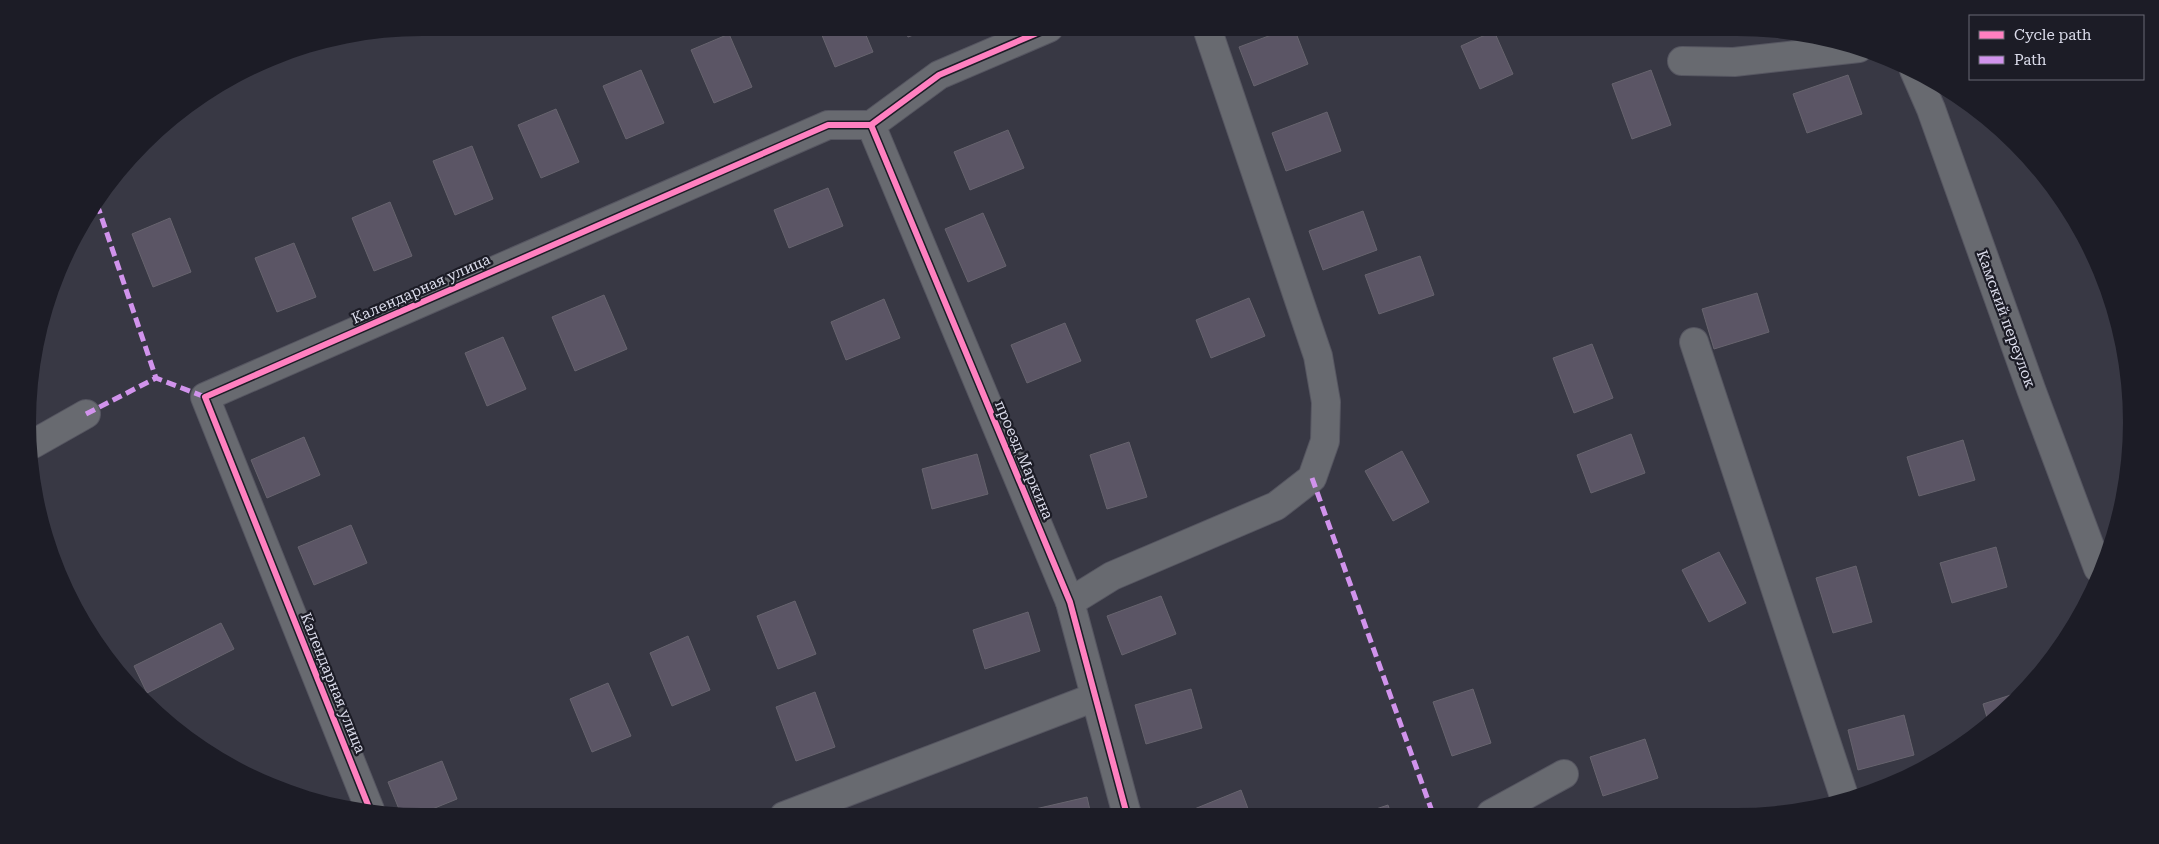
<svg xmlns="http://www.w3.org/2000/svg" width="2159" height="844" viewBox="0 0 2159 844" font-family="'Roboto Serif',serif">
<style>
.building{fill:#5b5565;stroke:#67646e}
.lines{fill:none;stroke-linecap:round;stroke-linejoin:round}
.minor-casing{stroke:#565661;stroke-width:30}
.minor{stroke:#686a70;stroke-width:28}
.quiet{stroke:#d193ec;stroke-width:5;stroke-dasharray:10 5;stroke-linecap:butt}
.cycleway-casing{stroke:#1c1c26;stroke-width:9}
.cycleway{stroke:#ff80c0;stroke-width:6}
.labels{text-anchor:middle;stroke-width:4.5;stroke-linejoin:round;paint-order:stroke}
.street-label{font-size:15px;fill:#dbdceb;stroke:#1c1c26}
</style>
<rect width="100%" height="100%" fill="#383844"/>
<g class="building">
<polygon points="819,28 863,28 873,52 835,67"/>
<polygon points="904,28 932,28 908,37"/>
<polygon points="1290,28 1294,28 1308,64 1254,86 1239,47"/>
<polygon points="1494,31 1513,74 1480,89 1461,46"/>
<polygon points="729,34 752,87 714,103 691,50"/>
<polygon points="641,70 664,123 626,139 603,86"/>
<polygon points="1651,70 1671,125 1632,139 1612,84"/>
<polygon points="1848,75 1862,114 1807,133 1793,94"/>
<polygon points="556,109 579,162 541,178 518,125"/>
<polygon points="1327,112 1341,151 1286,171 1272,133"/>
<polygon points="1008,130 1024,168 970,190 954,152"/>
<polygon points="472,146 493,199 455,215 433,161"/>
<polygon points="828,188 843,226 789,248 774,210"/>
<polygon points="390,202 412,256 374,271 352,218"/>
<polygon points="1363,211 1377,250 1323,270 1309,231"/>
<polygon points="983,213 1006,266 968,282 945,229"/>
<polygon points="170,218 191,272 153,287 132,234"/>
<polygon points="2086,242 2104,280 2098,281"/>
<polygon points="294,243 316,297 277,312 255,258"/>
<polygon points="1420,256 1434,295 1379,314 1365,275"/>
<polygon points="1757,293 1769,332 1714,349 1702,309"/>
<polygon points="604,295 627,349 575,371 552,317"/>
<polygon points="1249,298 1265,336 1211,358 1196,320"/>
<polygon points="884,299 900,338 846,360 831,322"/>
<polygon points="1065,323 1081,361 1027,383 1011,345"/>
<polygon points="503,337 526,389 487,406 465,353"/>
<polygon points="1592,344 1613,398 1574,413 1553,358"/>
<polygon points="1631,434 1645,473 1591,493 1577,455"/>
<polygon points="304,437 320,475 267,498 251,460"/>
<polygon points="1963,440 1975,480 1919,496 1907,457"/>
<polygon points="1129,442 1147,497 1107,509 1090,455"/>
<polygon points="1402,451 1429,502 1393,521 1365,471"/>
<polygon points="977,454 988,494 932,509 922,469"/>
<polygon points="351,525 367,563 314,585 298,547"/>
<polygon points="1996,547 2007,587 1952,603 1940,563"/>
<polygon points="1719,552 1746,603 1709,622 1682,570"/>
<polygon points="1856,566 1872,622 1833,633 1816,578"/>
<polygon points="1161,596 1176,634 1122,655 1107,616"/>
<polygon points="795,601 816,654 778,669 757,616"/>
<polygon points="1028,612 1040,651 985,669 973,630"/>
<polygon points="221,623 234,649 147,693 134,666"/>
<polygon points="688,636 710,690 672,706 650,653"/>
<polygon points="608,683 631,736 592,752 570,699"/>
<polygon points="1191,689 1202,728 1146,744 1135,705"/>
<polygon points="1473,689 1491,743 1452,756 1433,702"/>
<polygon points="815,692 835,747 796,761 776,707"/>
<polygon points="2020,692 1997,718 1989,724 1983,704"/>
<polygon points="1904,715 1914,755 1858,770 1848,730"/>
<polygon points="1645,739 1658,778 1603,796 1590,757"/>
<polygon points="442,761 457,799 415,816 401,814 388,782"/>
<polygon points="1241,790 1250,814 1188,815 1187,812"/>
<polygon points="1087,797 1091,815 1032,815 1031,810"/>
<polygon points="1388,805 1391,814 1361,814"/>
</g>
<g class="lines">
<defs>
<g id="minor">
<polyline points="1682,61 1734,62 1859,48"/>
<polyline points="1914,70 1931,109 2031,389 2098,568"/>
<polyline points="871,125 1070,602 1127,815"/>
<polyline points="1694,342 1844,796"/>
<polyline points="33,444 86,414"/>
<polyline points="1070,602 1112,576 1276,506 1312,478 1325,441 1326,402 1318,356 1207,28"/>
<polyline points="370,810 205,397 828,125 871,125 939,75 1049,28"/>
<polyline points="1491,814 1564,774"/>
<polyline points="784,816 1095,697"/>
</g>
</defs>
<use href="#minor" class="minor-casing"/>
<use href="#minor" class="minor"/>
<g class="quiet">
<polyline points="97,204 156,378"/>
<polyline points="86,414 156,378 205,397"/>
<polyline points="1312,478 1433,814"/>
</g>
<defs>
<g id="cycleway">
<polyline points="871,125 1070,602 1127,815"/>
<polyline points="370,810 205,397 828,125 871,125 939,75 1049,28"/>
</g>
</defs>
<use href="#cycleway" class="cycleway-casing"/>
<use href="#cycleway" class="cycleway"/>
</g>
<g class="labels">
<g class="street-label">
<text transform="translate(421 289) rotate(-24)" y="5">Календарная улица</text>
<text transform="translate(2006 319) rotate(70)" y="5">Камский переулок</text>
<text transform="translate(1024 460) rotate(67)" y="5">проезд Маркина</text>
<text transform="translate(333 683) rotate(68)" y="5">Календарная улица</text>
</g>
</g>
<path d="M0 0H2159V844H0ZM422 36H1737A386 386 0 0 1 2123 422V422A386 386 0 0 1 1737 808H422A386 386 0 0 1 36 422V422A386 386 0 0 1 422 36Z" fill="#1c1c26" fill-rule="evenodd"/>
<rect x="1969" y="15" width="175" height="65" fill="#1c1c26" stroke="#686975"/>
<rect x="1979" y="31" width="25" height="8" fill="#ff80c0" stroke="#686975"/>
<text x="2014" y="40" font-size="15" fill="#dbdceb">Cycle path</text>
<rect x="1979" y="56" width="25" height="8" fill="#d193ec" stroke="#686975"/>
<text x="2014" y="65" font-size="15" fill="#dbdceb">Path</text>
</svg>
